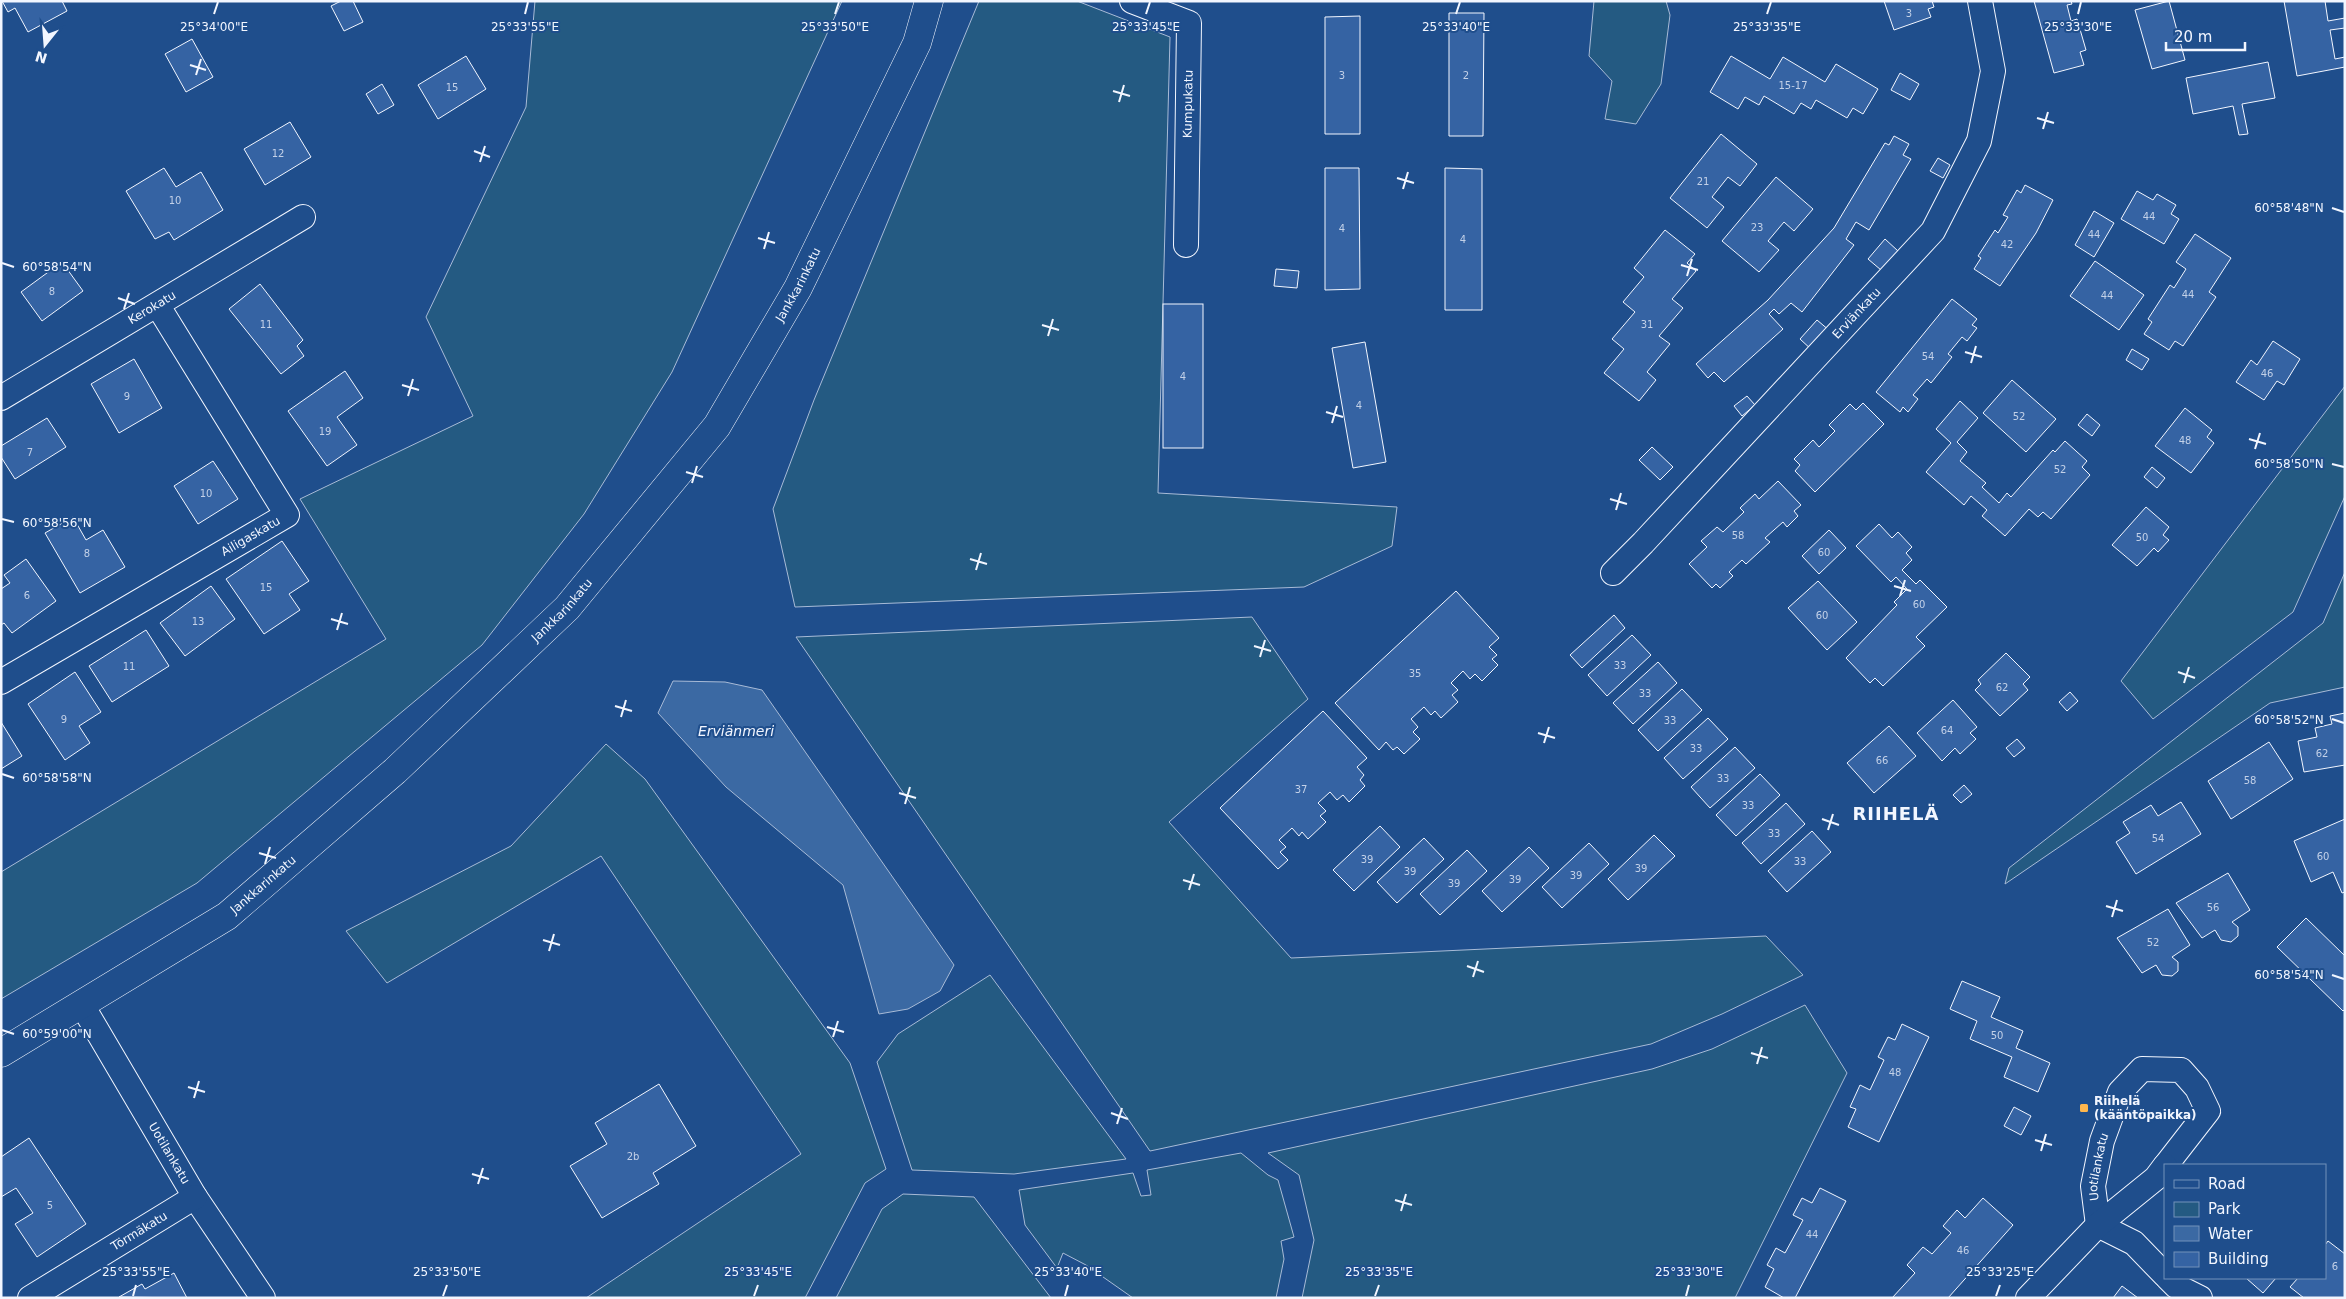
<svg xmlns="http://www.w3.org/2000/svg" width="2346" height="1299" viewBox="0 0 2346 1299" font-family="'DejaVu Sans',sans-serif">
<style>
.green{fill:#245a82;stroke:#a8bbd7}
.water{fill:#3b69a3;stroke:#a8bbd7}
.building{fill:#3563a3;stroke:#f2f6ff}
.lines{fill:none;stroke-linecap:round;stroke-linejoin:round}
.minor-casing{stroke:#f2f6ff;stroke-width:26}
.tertiary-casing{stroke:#f2f6ff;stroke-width:29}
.minor{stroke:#1f4e8c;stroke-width:24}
.tertiary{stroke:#1f4e8c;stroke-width:28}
.ticks{fill:none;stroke:#f2f6ff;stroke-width:2}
.poi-dot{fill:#ffb74d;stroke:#1f4e8c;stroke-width:2}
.labels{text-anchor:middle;stroke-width:4;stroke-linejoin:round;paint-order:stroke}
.number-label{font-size:10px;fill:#c3d1e8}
.street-label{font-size:12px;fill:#f2f6ff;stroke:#1f4e8c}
.poi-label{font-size:12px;font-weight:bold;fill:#f2f6ff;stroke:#1f4e8c;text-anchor:start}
.water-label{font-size:14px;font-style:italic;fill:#f2f6ff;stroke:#1f4e8c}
.district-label{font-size:18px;font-weight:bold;letter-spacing:1px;fill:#f2f6ff;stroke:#1f4e8c}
.ticks-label{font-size:12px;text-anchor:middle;fill:#f2f6ff;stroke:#1f4e8c;stroke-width:4;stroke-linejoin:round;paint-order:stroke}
</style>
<rect width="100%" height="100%" fill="#1f4e8c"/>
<g class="green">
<polygon points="535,1 842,1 672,372 584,514 482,645 197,883 1,999 1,872 386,639 300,499 473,416 426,317 526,107"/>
<polygon points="979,1 1077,1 1170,37 1158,493 1397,507 1392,546 1304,587 795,607 773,509 814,400"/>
<polygon points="1594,1 1666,1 1670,15 1661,84 1636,124 1605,119 1612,81 1589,56"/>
<polygon points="2345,386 2345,496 2293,612 2153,719 2121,681"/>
<polygon points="2345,572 2345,687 2270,703 2005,884 2009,868 2323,623"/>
<polygon points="1252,617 1308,699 1169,822 1291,958 1766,936 1803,975 1722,1014 1651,1044 1150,1151 796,637"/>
<polygon points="606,744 645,779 850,1063 886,1169 865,1183 805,1298 586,1298 801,1154 601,856 387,983 346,931 511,846"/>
<polygon points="990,975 1126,1159 1014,1174 912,1170 877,1062 898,1034"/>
<polygon points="1805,1005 1847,1073 1735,1298 1302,1298 1314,1240 1299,1175 1268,1153 1652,1069 1712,1049"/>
<polygon points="1241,1153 1268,1175 1278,1180 1294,1237 1281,1241 1284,1259 1276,1298 1133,1298 1086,1265 1063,1253 1057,1268 1025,1225 1019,1190 1133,1173 1141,1196 1151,1195 1147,1170"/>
<polygon points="903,1194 974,1197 1051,1298 836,1298 882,1209"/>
</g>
<polygon class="water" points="673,681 725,682 762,690 954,965 940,991 908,1009 879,1014 843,885 726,787 658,713"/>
<g class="building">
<polygon points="2,1 62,1 67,11 28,32 15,8 8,12"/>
<polygon points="341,1 353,1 363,22 344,31 331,6"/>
<polygon points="1884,1 1932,1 1934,7 1928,9 1931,17 1894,30"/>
<polygon points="2034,1 2071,1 2072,4 2067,5 2071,21 2077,19 2086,50 2080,52 2084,65 2054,73"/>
<polygon points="2169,1 2185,60 2152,69 2135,10"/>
<polygon points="2284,1 2325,1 2328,21 2345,18 2345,28 2330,30 2335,59 2345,57 2345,67 2297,76"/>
<polygon points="1449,13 1484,13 1483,136 1449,136"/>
<polygon points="1360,16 1360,134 1325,134 1325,17"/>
<polygon points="192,39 213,77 186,92 165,54"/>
<polygon points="466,56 486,89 438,119 418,85"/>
<polygon points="1731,56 1770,79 1783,57 1825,82 1836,64 1878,89 1863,114 1853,108 1847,118 1816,100 1811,109 1801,103 1794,114 1764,96 1759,105 1745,97 1738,109 1710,92"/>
<polygon points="2268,62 2275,98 2242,104 2248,134 2239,135 2233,106 2193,114 2186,78"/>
<polygon points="1900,73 1919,84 1910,100 1891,90"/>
<polygon points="382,84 394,105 378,114 366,94"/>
<polygon points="290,122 311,157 265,185 244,149"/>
<polygon points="1721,134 1757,164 1740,186 1728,177 1712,197 1724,207 1707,228 1670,198"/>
<polygon points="1894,136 1909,144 1903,155 1911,159 1869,230 1856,222 1846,239 1854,245 1802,312 1791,303 1779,314 1774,309 1769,314 1783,329 1724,382 1714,372 1708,378 1696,364 1768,300 1834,228 1885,143 1889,145"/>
<polygon points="1938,158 1950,165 1943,178 1930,171"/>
<polygon points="164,168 176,187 201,172 223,210 174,240 169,232 155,239 126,191"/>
<polygon points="1325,168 1359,168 1360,289 1325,290"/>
<polygon points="1445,168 1482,169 1482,310 1445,310"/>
<polygon points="1776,177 1813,209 1794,231 1784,222 1768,241 1779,250 1759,272 1722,241"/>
<polygon points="2025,185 2053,200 2036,233 2000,286 1974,269 1981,258 1978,256 1995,230 1998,233 2008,217 2003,215 2017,190 2021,193"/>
<polygon points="2137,191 2153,200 2157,194 2176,205 2171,214 2179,219 2164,244 2121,219"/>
<polygon points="2094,211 2114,223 2094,257 2075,245"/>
<polygon points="1665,230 1695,254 1687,263 1696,271 1672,299 1683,308 1659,336 1670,344 1647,372 1656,380 1639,401 1604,373 1624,349 1612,339 1635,312 1623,302 1644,277 1634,268"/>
<polygon points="2195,234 2231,258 2209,292 2216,297 2183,346 2175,341 2169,350 2144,334 2152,322 2148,319 2170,285 2174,288 2186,269 2176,262"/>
<polygon points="1885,239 1898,251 1881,270 1868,259"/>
<polygon points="2095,261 2144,295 2119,330 2070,296"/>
<polygon points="62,262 83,291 42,321 21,292"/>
<polygon points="1276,269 1299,271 1297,288 1274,286"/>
<polygon points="260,284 303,340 297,346 304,356 281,374 229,309"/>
<polygon points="1952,299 1977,319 1972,325 1977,328 1967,341 1962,337 1948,354 1952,357 1931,383 1927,379 1913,395 1918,399 1908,412 1903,407 1900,412 1876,392"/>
<rect x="1163" y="304" width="40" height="144"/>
<polygon points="1817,320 1830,331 1813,351 1800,339"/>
<polygon points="2273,341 2300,359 2284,385 2277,381 2264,400 2236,382 2251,360 2257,365"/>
<polygon points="1365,342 1386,462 1353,468 1332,348"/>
<polygon points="2132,349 2149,359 2142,370 2126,360"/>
<polygon points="134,359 162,408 119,433 91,384"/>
<polygon points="345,371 363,398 337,417 357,445 327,466 288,411"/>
<polygon points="2012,380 2056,419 2026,452 1983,413"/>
<polygon points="1747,396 1755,405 1742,416 1734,406"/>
<polygon points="1960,401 1978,418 1957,442 1967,452 1960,461 1986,483 1982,487 1999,503 2007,493 2011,497 2053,450 2055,452 2065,441 2087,461 2082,467 2090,475 2051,519 2043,512 2038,517 2029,509 2005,536 1982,516 1987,510 1971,496 1964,505 1926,472 1951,443 1936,429"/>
<polygon points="1863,403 1884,424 1815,492 1795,471 1800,465 1794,459 1813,440 1819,447 1835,431 1829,425 1850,404 1856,410"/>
<polygon points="2185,408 2212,430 2207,437 2214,443 2191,473 2155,446"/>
<polygon points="2087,414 2100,425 2092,436 2078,425"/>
<polygon points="47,418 66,447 15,479 1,457 1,446"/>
<polygon points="1652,447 1673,467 1660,480 1639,460"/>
<polygon points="213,461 238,499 198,524 174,486"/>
<polygon points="2152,467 2165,478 2157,488 2144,477"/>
<polygon points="1778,481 1801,505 1794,511 1798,516 1787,527 1783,522 1765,538 1770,542 1746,564 1742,560 1729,572 1733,576 1720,588 1716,584 1712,588 1689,564 1707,547 1701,541 1717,527 1723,532 1744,512 1740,508 1755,494 1759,499"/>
<polygon points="2146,507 2169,527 2163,535 2169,540 2158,552 2154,548 2137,566 2112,545"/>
<polygon points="73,517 86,540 103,530 125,567 80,593 45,533"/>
<polygon points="1879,524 1892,538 1898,532 1912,547 1906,553 1912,560 1902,570 1916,584 1920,580 1947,607 1916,637 1925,646 1883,686 1875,678 1870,683 1846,658 1897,605 1894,602 1907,589 1896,577 1891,582 1856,546"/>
<polygon points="1829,530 1846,548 1819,574 1802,556"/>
<polygon points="282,541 309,581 289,594 300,610 264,634 226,579"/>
<polygon points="26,559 56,601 12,633 4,623 1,625 1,589 10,583 4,575"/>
<polygon points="1818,581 1857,622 1827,650 1788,608"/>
<polygon points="211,586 235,619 185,656 160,623"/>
<polygon points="1456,591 1499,638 1489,647 1497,655 1492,659 1498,665 1482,681 1475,674 1470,679 1463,671 1451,683 1458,690 1452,695 1458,702 1441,718 1435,711 1431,715 1424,707 1411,719 1418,727 1413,732 1420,739 1404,754 1397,747 1393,750 1386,742 1379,750 1335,703"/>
<polygon points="1614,615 1625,628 1582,668 1570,655"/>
<polygon points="146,630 169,666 112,702 89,666"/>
<polygon points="1632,635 1651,655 1607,696 1588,675"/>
<polygon points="2006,653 2030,677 2023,684 2028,690 2000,716 1975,690 1981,684 1978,680"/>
<polygon points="1658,662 1677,683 1633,724 1613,703"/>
<polygon points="75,672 101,712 79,726 90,743 65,760 28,704"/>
<polygon points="1682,689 1702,710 1658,751 1638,730"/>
<polygon points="2070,692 2078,701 2067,711 2059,702"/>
<polygon points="1953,700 1977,727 1970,733 1976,739 1960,754 1955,748 1942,761 1917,733"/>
<polygon points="1323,711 1367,758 1357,767 1364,775 1360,780 1365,786 1349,802 1343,795 1337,800 1330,792 1318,803 1326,811 1320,816 1326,822 1308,839 1302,832 1299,836 1292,828 1279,840 1286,847 1280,852 1288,860 1278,869 1220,808"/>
<polygon points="2345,713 2345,765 2304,772 2298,741 2317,737 2315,728 2332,724 2330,716"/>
<polygon points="1708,718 1728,739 1683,779 1664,758"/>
<polygon points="1,722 22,756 1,769"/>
<polygon points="1889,726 1916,756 1874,793 1847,763"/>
<polygon points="2017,739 2025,748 2014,757 2006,748"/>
<polygon points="2269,742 2293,779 2231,819 2208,781"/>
<polygon points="1735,747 1755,768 1710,808 1691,787"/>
<polygon points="1760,774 1780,795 1736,836 1716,815"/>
<polygon points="1964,785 1972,794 1961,803 1953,795"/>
<polygon points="2181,802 2201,834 2136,874 2116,842 2130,833 2123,822 2151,805 2158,816"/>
<polygon points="1786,803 1805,824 1761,864 1742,843"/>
<polygon points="2345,819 2345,892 2342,893 2333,872 2311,882 2294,841"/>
<polygon points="1380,826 1400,847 1354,891 1333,870"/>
<polygon points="1812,831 1831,852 1787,892 1768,871"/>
<polygon points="1654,835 1675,856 1628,900 1608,879"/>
<polygon points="1424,838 1444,859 1397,903 1377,882"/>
<polygon points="1589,843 1609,864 1562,908 1542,887"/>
<polygon points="1529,847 1549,868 1502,912 1482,891"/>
<polygon points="1467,850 1487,871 1440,915 1420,894"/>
<polygon points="2228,873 2250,910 2232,922 2238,927 2238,936 2231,942 2221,940 2215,930 2202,938 2176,903"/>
<polygon points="2168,909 2190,945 2172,957 2178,962 2178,971 2172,976 2162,975 2156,965 2142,973 2117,938"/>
<polygon points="2306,918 2345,956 2345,1009 2343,1011 2277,947"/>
<polygon points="1962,981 2000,997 1991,1017 2023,1031 2016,1048 2050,1063 2038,1092 2004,1077 2012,1057 1970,1039 1977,1021 1950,1009"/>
<polygon points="1902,1024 1929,1037 1879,1142 1848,1127 1856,1109 1850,1107 1860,1085 1870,1090 1884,1060 1878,1057 1888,1037 1895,1040"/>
<polygon points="659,1084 696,1146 653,1173 659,1184 602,1218 570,1166 607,1144 595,1123"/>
<polygon points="2014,1107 2031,1116 2021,1135 2004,1126"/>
<polygon points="29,1138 86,1224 37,1257 15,1224 33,1213 16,1188 1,1197 1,1157"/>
<polygon points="1820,1188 1846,1201 1795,1298 1784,1298 1765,1287 1774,1269 1767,1265 1776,1248 1785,1253 1803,1220 1793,1215 1802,1198 1812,1203"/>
<polygon points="1983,1198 2013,1225 1948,1298 1892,1298 1915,1273 1907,1265 1923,1247 1932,1254 1951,1233 1943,1226 1957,1210 1965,1218"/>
<polygon points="2328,1241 2345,1254 2345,1298 2304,1298 2290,1287 2298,1278 2325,1278 2325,1245"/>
<polygon points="174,1273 187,1298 119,1297 142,1284 145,1289"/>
<polygon points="2246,1278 2276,1278 2263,1293"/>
<polygon points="2122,1286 2138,1298 2113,1298"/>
</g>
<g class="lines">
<defs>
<g id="minor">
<polyline points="1132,1 1189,23 1186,245"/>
<path id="s1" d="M1 398 303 217"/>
<path id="s2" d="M1613 573 1643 543 1933 231 1979 141 1993 71 1980 1"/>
<path id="s3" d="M1 682 287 515 158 306"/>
<path id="s4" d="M82 1005 195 1197 263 1298"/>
<path id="s5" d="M2098 1225 2093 1186 2102 1141 2120 1092 2142 1069 2181 1070 2197 1088 2208 1111 2166 1165"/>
<polyline points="2098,1225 2134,1243 2165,1275"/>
<polyline points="2168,1278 2176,1286 2200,1298"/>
<path id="s6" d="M30 1298 195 1197"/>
<polyline points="2028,1298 2098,1225 2156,1178 2165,1166"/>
</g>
<g id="tertiary">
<path id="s7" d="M1 1053 227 916 395 771 567 608 717 426 798 288 917 43 929 1"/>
</g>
</defs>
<use href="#minor" class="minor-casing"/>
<use href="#tertiary" class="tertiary-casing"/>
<use href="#minor" class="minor"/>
<use href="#tertiary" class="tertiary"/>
</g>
<path class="ticks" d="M214 14 218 2M525 14 528 2M835 14 839 2M1146 14 1150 2M1456 14 1460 2M1767 14 1771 2M2078 14 2081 2M190 65 206 70M196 75 201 59M1113 91 1130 96M1119 102 1124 85M2037 118 2054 123M2043 129 2048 112M474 151 490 157M480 162 485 146M1397 178 1414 183M1403 189 1408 172M2332 208 2344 212M758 238 775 243M764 249 769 232M2 263 14 267M1681 265 1698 270M1687 276 1692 259M118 298 135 304M124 309 129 293M1042 325 1059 330M1048 336 1053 319M1965 352 1982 357M1971 363 1976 346M402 385 419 390M408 396 413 379M1326 412 1343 417M1332 423 1337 406M2249 439 2266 444M2255 449 2260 433M2332 464 2344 467M686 472 703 477M692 483 697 466M1610 499 1627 504M1616 510 1621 493M2 519 14 522M970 559 987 564M976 570 981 553M1894 586 1911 591M1900 596 1905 580M331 619 348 624M337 630 342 613M1254 646 1271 651M1260 657 1265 640M2178 672 2195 678M2184 683 2189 667M615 706 632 711M621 717 626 700M2332 719 2344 723M1538 733 1555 738M1544 743 1549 727M2 774 14 778M899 793 916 798M905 804 910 787M1822 819 1839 825M1828 830 1833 814M259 853 276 858M265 864 270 847M1183 880 1200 885M1189 890 1194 874M2106 906 2123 911M2112 917 2117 900M543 940 560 945M549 951 554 934M1467 966 1484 972M2332 975 2344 979M1473 977 1478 961M827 1027 844 1032M2 1030 14 1034M833 1037 838 1021M1751 1053 1768 1058M1757 1064 1762 1047M188 1087 205 1092M194 1098 199 1081M1111 1113 1128 1119M1117 1124 1122 1108M2035 1140 2052 1145M2041 1151 2046 1134M472 1174 489 1179M478 1184 483 1168M1395 1200 1412 1205M1401 1211 1406 1194M133 1296 136 1285M443 1296 447 1285M754 1296 758 1285M1065 1296 1068 1285M1375 1296 1379 1285M1686 1296 1689 1285M1996 1296 2000 1285"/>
<rect class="poi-dot" x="2079" y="1103" width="10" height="10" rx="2.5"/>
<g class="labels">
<g class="number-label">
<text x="1909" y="17">3</text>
<text x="1342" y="79">3</text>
<text x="1466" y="79">2</text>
<text x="1793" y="89">15-17</text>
<text x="452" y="91">15</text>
<text x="278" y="157">12</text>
<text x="1703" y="185">21</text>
<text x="175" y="204">10</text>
<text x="2149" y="220">44</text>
<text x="1757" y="231">23</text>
<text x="1342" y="232">4</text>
<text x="2094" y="238">44</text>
<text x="1463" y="243">4</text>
<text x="2007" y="248">42</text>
<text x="52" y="295">8</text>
<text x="2188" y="298">44</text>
<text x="2107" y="299">44</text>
<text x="266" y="328">11</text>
<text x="1647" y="328">31</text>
<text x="1928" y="360">54</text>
<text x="2267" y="377">46</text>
<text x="1183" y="380">4</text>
<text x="127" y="400">9</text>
<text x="1359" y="409">4</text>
<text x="2019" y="420">52</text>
<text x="325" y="435">19</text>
<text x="2185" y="444">48</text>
<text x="30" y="456">7</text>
<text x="2060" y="473">52</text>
<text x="206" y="497">10</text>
<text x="1738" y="539">58</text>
<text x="2142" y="541">50</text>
<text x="1824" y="556">60</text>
<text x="87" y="557">8</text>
<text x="266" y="591">15</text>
<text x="27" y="599">6</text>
<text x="1919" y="608">60</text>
<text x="1822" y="619">60</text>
<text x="198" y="625">13</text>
<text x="1620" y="669">33</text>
<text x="129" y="670">11</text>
<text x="1415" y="677">35</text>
<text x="2002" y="691">62</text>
<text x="1645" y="697">33</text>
<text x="64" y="723">9</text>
<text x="1670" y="724">33</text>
<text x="1947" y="734">64</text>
<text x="1696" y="752">33</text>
<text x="2322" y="757">62</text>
<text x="1882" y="764">66</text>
<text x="1723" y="782">33</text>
<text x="2250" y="784">58</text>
<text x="1301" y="793">37</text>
<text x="1748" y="809">33</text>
<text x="1774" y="837">33</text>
<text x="2158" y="842">54</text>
<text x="2323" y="860">60</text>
<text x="1367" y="863">39</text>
<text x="1800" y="865">33</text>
<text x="1641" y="872">39</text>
<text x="1410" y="875">39</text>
<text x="1576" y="879">39</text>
<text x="1515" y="883">39</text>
<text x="1454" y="887">39</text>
<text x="2213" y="911">56</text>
<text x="2153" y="946">52</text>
<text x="1997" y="1039">50</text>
<text x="1895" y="1076">48</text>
<text x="633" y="1160">2b</text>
<text x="50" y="1209">5</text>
<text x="1812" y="1238">44</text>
<text x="1963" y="1254">46</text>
<text x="2335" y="1270">6</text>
</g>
<g class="street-label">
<text transform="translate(1188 104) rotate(-89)" y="4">Kumpukatu</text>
<text dy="4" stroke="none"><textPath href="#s7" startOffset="1122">Jankkarinkatu</textPath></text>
<text dy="4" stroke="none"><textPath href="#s1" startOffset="176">Kerokatu</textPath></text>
<text dy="4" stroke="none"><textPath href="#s2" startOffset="356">Erviänkatu</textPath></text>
<text dy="4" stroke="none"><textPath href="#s3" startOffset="289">Ailigaskatu</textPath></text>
<text dy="4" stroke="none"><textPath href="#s7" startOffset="718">Jankkarinkatu</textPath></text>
<text dy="4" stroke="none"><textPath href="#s7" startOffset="312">Jankkarinkatu</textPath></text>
<text dy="4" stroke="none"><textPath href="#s4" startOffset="172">Uotilankatu</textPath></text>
<text dy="4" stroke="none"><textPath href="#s5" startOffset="59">Uotilankatu</textPath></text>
<text dy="4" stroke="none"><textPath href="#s6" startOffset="128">Törmäkatu</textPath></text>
</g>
<g class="poi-label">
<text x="2094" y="1105">Riihelä<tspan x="2094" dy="14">(kääntöpaikka)</tspan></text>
</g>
<g class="water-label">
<text x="736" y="736">Erviänmeri</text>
</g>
<g class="district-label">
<text x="1896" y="820">RIIHELÄ</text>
</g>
</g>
<g class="ticks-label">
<text x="214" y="31">25°34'00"E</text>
<text x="525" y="31">25°33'55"E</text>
<text x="835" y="31">25°33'50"E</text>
<text x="1146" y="31">25°33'45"E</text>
<text x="1456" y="31">25°33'40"E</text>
<text x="1767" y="31">25°33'35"E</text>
<text x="2078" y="31">25°33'30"E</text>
<text x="2289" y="212">60°58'48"N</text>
<text x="57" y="271">60°58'54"N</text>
<text x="2289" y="468">60°58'50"N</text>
<text x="57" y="527">60°58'56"N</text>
<text x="2289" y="724">60°58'52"N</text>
<text x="57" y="782">60°58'58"N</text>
<text x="2289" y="979">60°58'54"N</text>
<text x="57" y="1038">60°59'00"N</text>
<text x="136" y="1276">25°33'55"E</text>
<text x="447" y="1276">25°33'50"E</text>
<text x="758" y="1276">25°33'45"E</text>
<text x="1068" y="1276">25°33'40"E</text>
<text x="1379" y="1276">25°33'35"E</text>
<text x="1689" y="1276">25°33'30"E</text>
<text x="2000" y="1276">25°33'25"E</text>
</g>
<rect width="2346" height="1299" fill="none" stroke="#f2f6ff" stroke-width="5"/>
<rect x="2164" y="1164" width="162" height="115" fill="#1f4e8c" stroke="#7391ba"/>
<rect x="2174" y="1180" width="25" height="8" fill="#1f4e8c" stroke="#7391ba"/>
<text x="2208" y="1189" font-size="15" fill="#f2f6ff">Road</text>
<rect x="2174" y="1202" width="25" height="15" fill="#245a82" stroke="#7391ba"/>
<text x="2208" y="1214" font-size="15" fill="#f2f6ff">Park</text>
<rect x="2174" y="1226" width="25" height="15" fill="#3b69a3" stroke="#7391ba"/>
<text x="2208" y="1239" font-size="15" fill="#f2f6ff">Water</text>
<rect x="2174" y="1252" width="25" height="15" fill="#3563a3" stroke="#7391ba"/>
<text x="2208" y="1264" font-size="15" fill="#f2f6ff">Building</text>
<g transform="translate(45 45) rotate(197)" stroke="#1f4e8c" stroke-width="4" paint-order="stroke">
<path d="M0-4L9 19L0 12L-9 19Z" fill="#f2f6ff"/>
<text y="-8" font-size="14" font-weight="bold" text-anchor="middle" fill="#f2f6ff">N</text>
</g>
<path d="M2166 42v8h79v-8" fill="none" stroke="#f2f6ff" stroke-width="2.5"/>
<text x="2174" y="42" font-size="15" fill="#f2f6ff" stroke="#1f4e8c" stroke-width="4" paint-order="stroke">20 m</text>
</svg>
